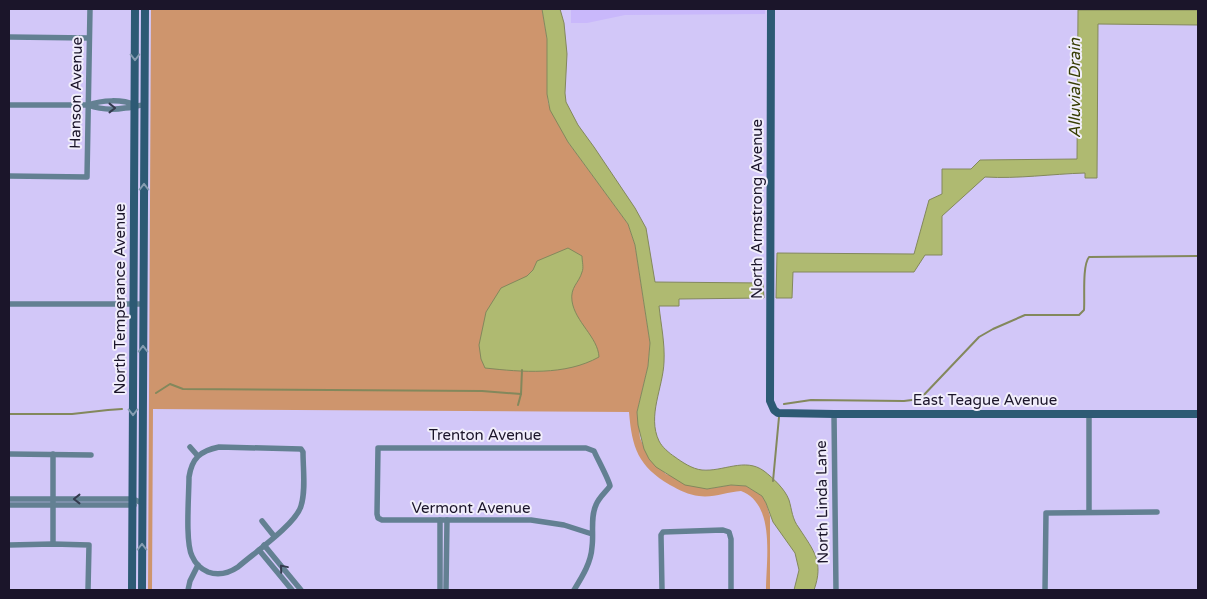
<svg xmlns="http://www.w3.org/2000/svg" width="1207" height="599" viewBox="0 0 1207 599" font-family="'Varela Round',sans-serif">
<style>
.built{fill:#c9b8fb}
.green{fill:#ce956d}
.water{fill:#afba71;stroke:#83885c}
.lines{fill:none;stroke-linecap:round;stroke-linejoin:round}
.stream{stroke:#83885c;stroke-width:2}
.street{stroke:#638092;stroke-width:5.5}
.secondary{stroke:#2d5a74;stroke-width:8}
.oneway{stroke:#859db1}
.oneway2{stroke:#343a4e}
.labels{text-anchor:middle;stroke-width:4;stroke-linejoin:round;paint-order:stroke}
.street-label{font-size:15px;fill:#1b152a;stroke:#f1eefb}
.water-label{font-size:16px;font-style:italic;fill:#373d03;stroke:#f1eefb}
</style>
<rect width="100%" height="100%" fill="#d2c7f8"/>
<polygon class="built" points="571,9 765,9 765,14 625,15 587,23 571,23"/>
<path class="green" d="M151 9H542L547 39V84L548 103 568 142 628 224 635 245 650 343 648 366 637 412 640 438 649 459 666 474 707 489 731 485 746 486 762 496 766 503 770 516V590H766C766 560 776 504 741 491 727 492 713 498 699 496 689 495 679 490 670 485 638 466 632 448 629 412L153 409 152 590H148Z"/>
<g class="water">
<path d="M542 9H560L564 23 567 54 565 93 566 102 578 125 594 147 635 208 646 228 655 282 763 283 764 298 679 299V306H659C661 325 665 343 664 362 663 388 647 416 659 441 662 447 669 453 675 457 682 462 692 469 702 470 723 472 745 457 764 471 773 478 785 489 789 500 792 510 792 519 799 528 814 551 824 562 814 590H794L799 570 795 553 773 522 766 503 762 496 746 486 731 485 707 489 685 485 656 467 649 459 644 449 638 425 637 412 648 366 650 343 635 245 628 224 568 142 550 110 547 94V39Z"/>
<path d="M1078 10H1198V25L1098 24 1097 178H1085V173C1051 174 1018 179 985 177L942 216V255H925L914 272H793L792 298H776L777 253 914 254 929 200 942 194V169H971L980 160 1077 159Z"/>
<path d="M568 248 582 256C582 261 584 268 582 272 579 283 570 287 572 301 575 322 598 337 599 357 565 376 522 372 485 368L481 359 479 345 486 312 501 288 527 276 533 270 537 261Z"/>
</g>
<g class="lines">
<g class="stream">
<polyline points="156,393 170,384 183,389 482,391 521,394"/>
<path d="M784 404 811 400 904 401 920 399 979 337 993 329 1025 315H1079L1084 310C1085 298 1082 266 1089 257L1198 256"/>
<polyline points="518,405 521,394 522,370"/>
<polyline points="9,414 72,414 108,410 122,409"/>
<polyline points="773,481 779,417"/>
</g>
<g class="street">
<polyline points="9,37 89,38"/>
<path d="M9 105H88C99 109 113 110 125 108 132 108 137 105 144 105"/>
<path d="M88 105C102 100 122 99 135 105"/>
<polyline points="9,176 87,177 90,9"/>
<polyline points="9,304 144,304"/>
<polyline points="834,414 836,590"/>
<polyline points="1089,414 1089,512"/>
<polyline points="190,447 197,455"/>
<path d="M219 447 301 449 303 452C303 469 306 490 301 506 296 524 254 553 238 567 229 573 219 576 208 572 201 569 195 563 192 556 185 542 189 495 189 477 192 458 200 451 219 447Z"/>
<polyline points="9,454 91,455"/>
<polyline points="53,454 53,544"/>
<polyline points="9,499 133,499 142,503"/>
<polyline points="9,505 134,505"/>
<polyline points="262,521 274,536"/>
<polyline points="9,545 53,544 89,545 88,590"/>
<polyline points="264,545 301,590"/>
<polyline points="259,550 292,590"/>
<polyline points="188,590 190,581 198,565"/>
<polyline points="440,590 440,520"/>
<polyline points="446,590 447,520"/>
<path d="M574 590C582 577 591 563 592 547 594 533 590 518 596 505 599 497 606 492 610 486 609 480 597 458 594 451L586 448H378L377 514 378 518 382 520H531L564 525 592 534"/>
<polyline points="662,590 661,535 663,532 723,530 729,532 731,539 731,590"/>
<polyline points="1045,590 1046,513 1157,512"/>
</g>
<g class="secondary">
<polyline points="771,9 770,401 774,410 778,413 834,414 1198,414"/>
<polyline points="132,590 135,9"/>
<polyline points="142,590 145,9"/>
</g>
</g>
<defs><path id="oneway-chevron" d="M-2-3.5L2.5 0L-2 3.5" fill="none" stroke-width="1.6" stroke-linecap="round" stroke-linejoin="round" transform="scale(1.25)"/></defs>
<g class="oneway">
<use href="#oneway-chevron" transform="translate(135 57) rotate(90)"/>
<use href="#oneway-chevron" transform="translate(144 187) rotate(-90)"/>
<use href="#oneway-chevron" transform="translate(143 349) rotate(-90)"/>
<use href="#oneway-chevron" transform="translate(133 412) rotate(90)"/>
<use href="#oneway-chevron" transform="translate(142 547) rotate(-90)"/>
</g>
<g class="oneway2">
<use href="#oneway-chevron" transform="translate(112 108)"/>
<use href="#oneway-chevron" transform="translate(77 499) rotate(-180)"/>
<use href="#oneway-chevron" transform="translate(283 568) rotate(-130)"/>
</g>
<g class="labels">
<g class="street-label">
<text transform="translate(76 93) rotate(-89)" y="5">Hanson Avenue</text>
<text transform="translate(757 209) rotate(-90)" y="5">North Armstrong Avenue</text>
<text transform="translate(120 299) rotate(-90)" y="5">North Temperance Avenue</text>
<text x="985" y="405">East Teague Avenue</text>
<text x="485" y="440">Trenton Avenue</text>
<text transform="translate(822 502) rotate(-91)" y="5">North Linda Lane</text>
<text x="471" y="513">Vermont Avenue</text>
</g>
<g class="water-label">
<text transform="translate(1074 88) rotate(-90)" y="6">Alluvial Drain</text>
</g>
</g>
<rect width="1207" height="599" fill="none" stroke="#1b152a" stroke-width="20"/>
</svg>
